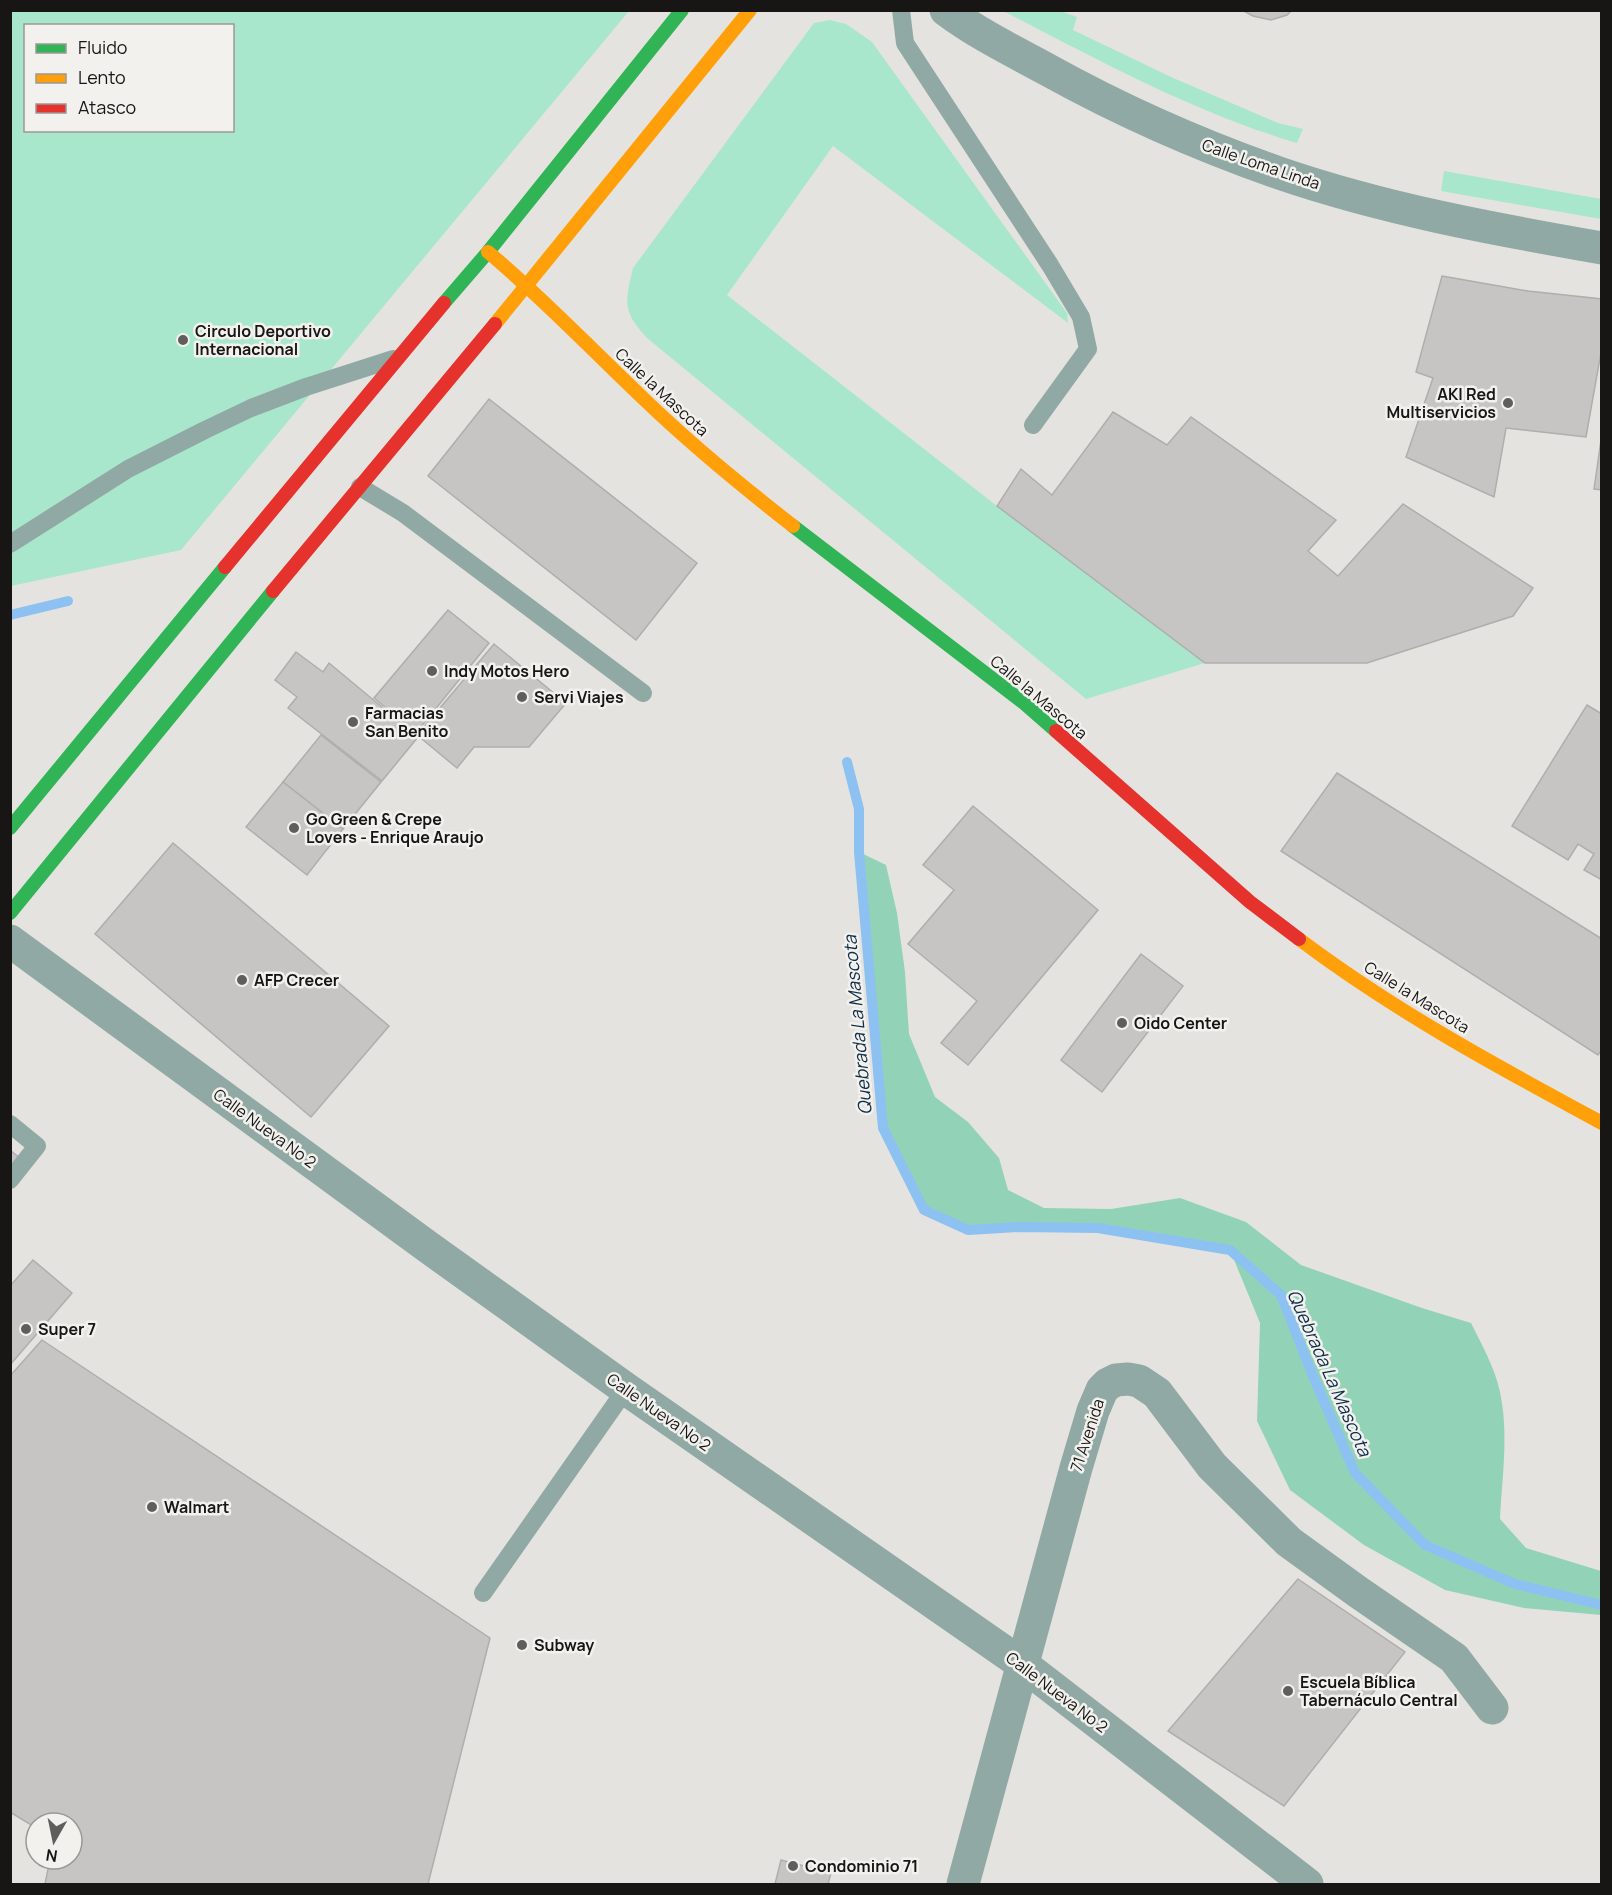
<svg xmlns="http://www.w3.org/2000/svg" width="1612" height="1895" viewBox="0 0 1612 1895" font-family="Manrope,sans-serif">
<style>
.green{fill:#a8e7cc;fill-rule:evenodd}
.forest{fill:#92d3b8}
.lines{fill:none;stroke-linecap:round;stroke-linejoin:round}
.stream{stroke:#8cc1f2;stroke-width:10}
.building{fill:#c6c5c3;stroke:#afaeac;stroke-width:1.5}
.lane{stroke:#91a9a4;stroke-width:18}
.street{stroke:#91a9a4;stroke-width:33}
.fast{stroke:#30b455;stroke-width:14}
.slow{stroke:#ff9f0a;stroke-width:14}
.jam{stroke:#e5322d;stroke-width:14}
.poi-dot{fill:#5f5e5c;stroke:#f3f1ed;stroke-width:2}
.labels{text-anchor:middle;stroke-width:5;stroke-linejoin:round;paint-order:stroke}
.street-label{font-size:16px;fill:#171615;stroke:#f3f1ed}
.poi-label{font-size:16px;font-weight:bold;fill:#171615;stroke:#f3f1ed;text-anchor:start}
.water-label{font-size:18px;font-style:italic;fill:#0d2d49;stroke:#f3f1ed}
</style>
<rect width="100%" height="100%" fill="#e5e3e0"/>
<g class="green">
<path d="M10 11H629L181 550 11 586ZM26 26H232V130H26Z"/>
<path d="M1003 11H1060L1077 17 1073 30 1171 77 1278 123 1303 129 1297 143C1193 112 1099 60 1003 11Z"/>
<path d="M830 20 846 24 872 42 1067 313 1068 323 833 146 727 295 997 506 1205 663 1086 699 647 338C622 311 625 302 633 268L814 23Z"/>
<polygon points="1444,171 1601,199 1601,219 1441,191"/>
</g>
<path class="forest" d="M859 852 886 865 897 913 905 972 909 1034 935 1097 968 1122 999 1158 1008 1190 1044 1208 1111 1209 1180 1198 1246 1222 1301 1265 1422 1308 1471 1323C1482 1345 1495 1368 1500 1392 1509 1434 1502 1477 1500 1519L1526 1548 1601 1571V1615L1524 1608 1445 1590 1364 1545 1290 1490 1257 1421 1260 1323 1230 1250 1098 1228 1019 1227 968 1230 924 1210 883 1128Z"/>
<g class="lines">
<g class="stream">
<polyline points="10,615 68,601"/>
<polyline points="847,762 859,809 859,852 883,1128 924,1210 968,1230 1019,1227 1098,1228 1230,1250 1281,1295 1310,1369 1355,1473 1425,1545 1515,1584 1602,1605"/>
</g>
</g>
<g class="building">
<polygon points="1242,10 1292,10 1287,15 1271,20 1253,16"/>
<polygon points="1442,276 1528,291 1602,299 1602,347 1586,437 1506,428 1494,497 1406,457 1433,378 1416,372"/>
<polygon points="489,399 697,563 636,640 428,476"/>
<polygon points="1113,412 1167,445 1191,417 1336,520 1308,551 1338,576 1403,504 1533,588 1513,616 1367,663 1205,663 997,506 1021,469 1052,495"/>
<polygon points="1602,433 1602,490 1594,489"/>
<polygon points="448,610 489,643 416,733 374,698"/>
<polygon points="494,644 566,703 529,747 474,747 457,768 417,735"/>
<polygon points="296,652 323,672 329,663 418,737 382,781 288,708 297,697 275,680"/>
<polygon points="1587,705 1602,714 1602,880 1584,870 1594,854 1578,844 1568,860 1512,826"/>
<polygon points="321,735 381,782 343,829 283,782"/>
<polygon points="1337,773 1602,939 1602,1049 1598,1055 1281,851"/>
<polygon points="283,782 343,829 307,875 246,827"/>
<polygon points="973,806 1098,910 968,1065 941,1043 977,1001 908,944 954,890 923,865"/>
<polygon points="173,843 389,1026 311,1117 95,934"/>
<polygon points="1141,954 1183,986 1102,1092 1061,1060"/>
<polygon points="10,1150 21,1159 10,1171"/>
<polygon points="33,1260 72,1293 10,1365 10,1286"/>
<polygon points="42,1340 490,1638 428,1884 45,1884 50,1859 72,1859 72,1823 36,1823 36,1828 10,1812 10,1376"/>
<polygon points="1298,1579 1405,1652 1284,1806 1168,1731"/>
<polygon points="781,1860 831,1873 828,1884 775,1884"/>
</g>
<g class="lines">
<g class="lane">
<polyline points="901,10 905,43 1050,265 1081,317 1088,349 1033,425"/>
<polyline points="360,487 403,513 643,693"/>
<polyline points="10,544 128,469 205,430 251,408 306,387 393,359"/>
<polyline points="10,1124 37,1146 10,1180"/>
<polyline points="483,1593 626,1389"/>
</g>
<g class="street">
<path d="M946 10C978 34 1013 51 1048 70 1122 111 1199 145 1279 173 1384 209 1493 229 1602 248"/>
<polyline points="10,941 428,1247 626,1389 1022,1664 1307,1884"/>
<polyline points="963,1884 1076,1468 1093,1411 1102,1390 1108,1384 1116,1380 1128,1379 1139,1381 1157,1393 1212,1466 1289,1542 1358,1592 1454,1658 1492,1708"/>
</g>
<g class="fast">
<polyline points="444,303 488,252 682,10"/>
<polyline points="793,526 1024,703 1056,731"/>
<polyline points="10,828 225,567"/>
<polyline points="10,913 273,591"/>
</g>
<g class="slow">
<path d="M488 252C544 299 594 352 647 402 693 446 743 487 793 526"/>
<polyline points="495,324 750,10"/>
<path d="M1299 939C1393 1010 1498 1067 1602 1123"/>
</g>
<g class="jam">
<polyline points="225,567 444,303"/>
<polyline points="273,591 495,324"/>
<polyline points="1056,731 1250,902 1299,939"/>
</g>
</g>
<g class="poi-dot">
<circle cx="183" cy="340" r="6"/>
<circle cx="1508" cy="403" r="6"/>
<circle cx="432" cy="671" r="6"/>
<circle cx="522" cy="697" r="6"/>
<circle cx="353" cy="722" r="6"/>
<circle cx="294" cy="828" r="6"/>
<circle cx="242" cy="980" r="6"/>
<circle cx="1122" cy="1023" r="6"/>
<circle cx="26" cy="1329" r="6"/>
<circle cx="152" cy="1507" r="6"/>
<circle cx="522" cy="1645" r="6"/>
<circle cx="1288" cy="1691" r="6"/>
<circle cx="793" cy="1866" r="6"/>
</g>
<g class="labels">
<g class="street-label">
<text transform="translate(1261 164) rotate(19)" y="6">Calle Loma Linda</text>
<text transform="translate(662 392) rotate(43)" y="6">Calle la Mascota</text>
<text transform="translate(1039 697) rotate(40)" y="6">Calle la Mascota</text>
<text transform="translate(1417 997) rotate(32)" y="6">Calle la Mascota</text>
<text transform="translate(265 1128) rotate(36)" y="6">Calle Nueva No 2</text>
<text transform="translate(659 1412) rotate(35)" y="6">Calle Nueva No 2</text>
<text transform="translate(1087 1435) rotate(-72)" y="6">71 Avenida</text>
<text transform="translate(1057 1692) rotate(37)" y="6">Calle Nueva No 2</text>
</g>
<g class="poi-label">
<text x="195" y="337">Circulo Deportivo<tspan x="195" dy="18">Internacional</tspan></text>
<text x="1496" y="400" text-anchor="end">AKI Red<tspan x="1496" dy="18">Multiservicios</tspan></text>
<text x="444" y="677">Indy Motos Hero</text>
<text x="534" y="703">Servi Viajes</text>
<text x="365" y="719">Farmacias<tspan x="365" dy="18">San Benito</tspan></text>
<text x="306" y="825">Go Green &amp; Crepe<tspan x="306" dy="18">Lovers - Enrique Araujo</tspan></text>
<text x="254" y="986">AFP Crecer</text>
<text x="1134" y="1029">Oido Center</text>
<text x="38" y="1335">Super 7</text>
<text x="164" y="1513">Walmart</text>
<text x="534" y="1651">Subway</text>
<text x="1300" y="1688">Escuela Bíblica<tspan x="1300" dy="18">Tabernáculo Central</tspan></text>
<text x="805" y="1872">Condominio 71</text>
</g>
<g class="water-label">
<text transform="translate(858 1025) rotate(-95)" y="6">Quebrada La Mascota</text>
<text transform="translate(1329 1373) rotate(66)" y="6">Quebrada La Mascota</text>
</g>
</g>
<rect width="1612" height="1895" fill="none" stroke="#171615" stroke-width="24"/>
<rect x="24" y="24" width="210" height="108" fill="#f3f1ed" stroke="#9b9997" stroke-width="1.5"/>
<rect x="36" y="44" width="30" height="9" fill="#30b455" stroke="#9b9997" stroke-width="1.5"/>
<text x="78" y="54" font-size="18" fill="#171615">Fluido</text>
<rect x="36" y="74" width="30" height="9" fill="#ff9f0a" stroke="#9b9997" stroke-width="1.5"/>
<text x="78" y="84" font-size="18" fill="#171615">Lento</text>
<rect x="36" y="104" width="30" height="9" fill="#e5322d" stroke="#9b9997" stroke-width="1.5"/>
<text x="78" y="114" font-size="18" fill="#171615">Atasco</text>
<g transform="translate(54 1841) rotate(189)"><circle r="28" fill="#f3f1ed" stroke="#9b9997" stroke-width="1.5"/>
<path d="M0-4.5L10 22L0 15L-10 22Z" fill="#5f5e5c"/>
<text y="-9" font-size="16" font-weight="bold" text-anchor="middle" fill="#171615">N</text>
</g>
</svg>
